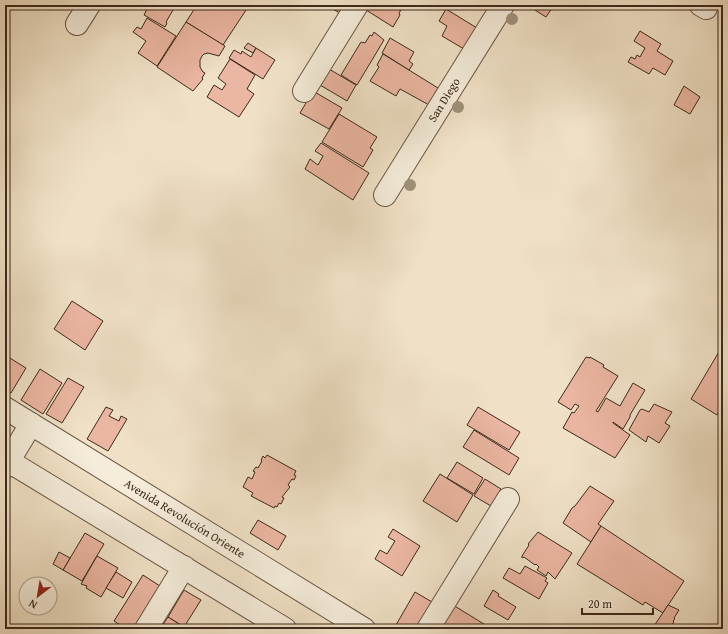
<svg xmlns="http://www.w3.org/2000/svg" width="728" height="634" viewBox="0 0 728 634" font-family="'Gentium Book Plus',serif">
<style>
.building{fill:#ebb6a2;stroke:#3d291b}
.lines{fill:none;stroke-linecap:round;stroke-linejoin:round}
.minor-casing{stroke:#6a5746;stroke-width:24}
.minor{stroke:#f5ecda;stroke-width:22}
.tree{fill:#9f9179}
.labels{text-anchor:middle;stroke-width:3;stroke-linejoin:round;paint-order:stroke}
.street-label{font-size:12px;fill:#3d291b;stroke:#f5ecda}
</style>
<rect width="100%" height="100%" fill="#f0e1c6"/>
<filter id="stains"><feTurbulence type="fractalNoise" baseFrequency=".005" numOctaves="4"/><feColorMatrix values="0 0 0 0 .2 0 0 0 0 .09 0 0 0 0 .02 0 0 0 .5 -.17"/></filter>
<radialGradient id="worn" r=".72"><stop offset=".6" stop-color="#630" stop-opacity="0"/><stop offset="1" stop-color="#630" stop-opacity=".3"/></radialGradient>
<g class="building">
<polygon points="149,5 176,5 166,22 167,23 165,27 144,15"/>
<polygon points="197,5 238,5 246,10 223,45 186,22"/>
<polygon points="326,5 349,5 343,15"/>
<polygon points="365,5 402,5 399,10 401,10 399,13 400,15 393,27 363,8"/>
<polygon points="527,5 554,5 546,17"/>
<polygon points="446,9 477,28 464,49 442,36 447,26 439,21"/>
<polygon points="147,18 176,36 157,66 138,53 146,41 133,32 137,27 141,29"/>
<polygon points="186,22 225,46 219,56 208,53 204,54 202,56 200,60 200,67 203,72 205,73 202,78 203,79 193,91 157,67"/>
<polygon points="640,31 661,44 657,51 673,61 665,75 653,68 649,74 628,62 631,57 635,59 637,55 640,57 645,48 634,41"/>
<polygon points="374,32 384,40 357,85 341,75 361,42 365,43 370,35 372,36"/>
<polygon points="390,38 414,52 409,61 413,64 409,70 382,53"/>
<polygon points="248,43 256,48 253,53 244,48"/>
<polygon points="256,48 275,60 263,79 229,58 234,50 241,54 242,51 251,57"/>
<polygon points="383,54 438,88 429,105 400,89 396,96 370,81 379,67 377,65"/>
<polygon points="230,59 255,75 247,89 254,94 239,117 207,97 214,85 222,90 226,84 218,78"/>
<polygon points="329,69 356,85 347,101 320,85"/>
<polygon points="684,86 700,97 690,114 674,105"/>
<polygon points="313,91 342,108 329,129 300,113"/>
<polygon points="339,114 377,137 370,148 373,150 363,167 322,142"/>
<polygon points="321,143 369,173 353,200 305,169 310,159 318,165 323,156 315,151"/>
<polygon points="72,301 103,321 85,350 54,329"/>
<polygon points="723,345 723,374 719,381 723,383 723,405 717,415 691,399"/>
<polygon points="5,355 26,368 11,393 5,389"/>
<polygon points="586,357 590,358 590,357 604,365 603,367 618,376 596,411 598,412 606,398 620,406 633,383 645,390 630,415 630,417 623,429 613,422 613,423 630,435 615,458 563,428 572,412 574,413 579,406 575,404 571,410 558,402"/>
<polygon points="40,369 62,383 43,414 21,400"/>
<polygon points="68,378 84,387 62,423 46,414"/>
<polygon points="654,404 672,412 665,423 670,426 659,443 648,436 646,442 629,430 640,410 642,409 649,412"/>
<polygon points="106,407 113,410 109,416 119,421 121,416 127,419 108,451 87,439"/>
<polygon points="478,407 520,432 509,450 467,425"/>
<polygon points="474,430 519,458 509,475 463,447"/>
<polygon points="267,455 296,471 294,475 296,476 294,480 292,479 288,485 290,487 282,497 284,498 281,504 279,503 277,507 275,506 274,508 251,496 253,493 243,487 248,477 252,479 255,472 253,471 256,467 258,468 262,461 261,460 263,456 265,458"/>
<polygon points="457,462 483,478 474,494 447,478"/>
<polygon points="440,474 473,495 457,522 423,501"/>
<polygon points="485,479 501,489 491,506 474,496"/>
<polygon points="590,486 614,501 598,524 601,526 591,542 563,523 572,508 575,506"/>
<polygon points="258,520 286,536 278,550 250,533"/>
<polygon points="601,526 684,581 663,613 645,602 643,605 577,564"/>
<polygon points="393,529 420,546 402,576 375,559 380,550 387,554 395,541 388,537"/>
<polygon points="538,532 572,553 555,579 548,572 546,576 537,570 539,567 536,564 535,565 524,557 522,558 522,556 529,545 528,544"/>
<polygon points="85,533 104,544 82,581 63,570"/>
<polygon points="59,552 70,558 63,570 53,564"/>
<polygon points="97,556 118,568 101,597 86,588 87,586 81,584"/>
<polygon points="525,566 547,578 545,581 548,583 539,599 503,578 509,568 520,574"/>
<polygon points="116,572 132,582 123,598 106,588"/>
<polygon points="143,575 163,588 137,629 126,629 114,621"/>
<polygon points="184,590 201,600 184,627 168,617"/>
<polygon points="493,590 499,594 498,596 516,607 508,620 484,606"/>
<polygon points="415,592 432,602 415,629 403,629 396,625"/>
<polygon points="453,605 492,629 451,629 442,624"/>
<polygon points="668,605 679,610 674,618 675,619 673,621 674,622 668,629 652,629"/>
<polygon points="168,617 184,627 183,628 184,629 160,629"/>
</g>
<g class="lines">
<defs>
<g id="minor">
<polyline points="701,5 706,8"/>
<polyline points="77,24 89,5"/>
<polyline points="304,91 357,5"/>
<path id="s1" d="M385 195 503 5"/>
<path id="s2" d="M5 408 364 629"/>
<polyline points="5,459 285,629"/>
<polyline points="5,467 31,424"/>
<polyline points="146,629 184,567"/>
<polyline points="428,629 508,499"/>
</g>
</defs>
<use href="#minor" class="minor-casing"/>
<use href="#minor" class="minor"/>
</g>
<g class="tree">
<circle cx="512" cy="19" r="6"/>
<circle cx="458" cy="107" r="6"/>
<circle cx="410" cy="185" r="6"/>
</g>
<g class="labels">
<g class="street-label">
<text dy="4" stroke="none"><textPath href="#s1" startOffset="112">San Diego</textPath></text>
<text dy="4" stroke="none"><textPath href="#s2" startOffset="211">Avenida Revolución Oriente</textPath></text>
</g>
</g>
<rect width="728" height="634" fill="none" stroke="#f0e1c6" stroke-width="20"/>
<rect x="6" y="6" width="716" height="622" fill="none" stroke="#3d291b" stroke-width="2"/>
<rect x="10" y="10" width="708" height="614" fill="none" stroke="#3d291b"/>
<g transform="translate(38 596) rotate(211)"><circle r="19" fill="#f5ecda" stroke="#ab9e8e"/>
<path d="M0-3L7 15L0 10L-7 15Z" fill="#8f2418"/>
<text y="-6" font-size="11" font-weight="bold" text-anchor="middle" fill="#3d291b">N</text>
</g>
<path d="M582 608v6h71v-6" fill="none" stroke="#3d291b" stroke-width="2"/>
<text x="588" y="608" font-size="12" fill="#3d291b" stroke="#f5ecda" stroke-width="3" paint-order="stroke">20 m</text>
<rect width="100%" height="100%" filter="url(#stains)"/>
<rect width="100%" height="100%" fill="url(#worn)"/>
</svg>
